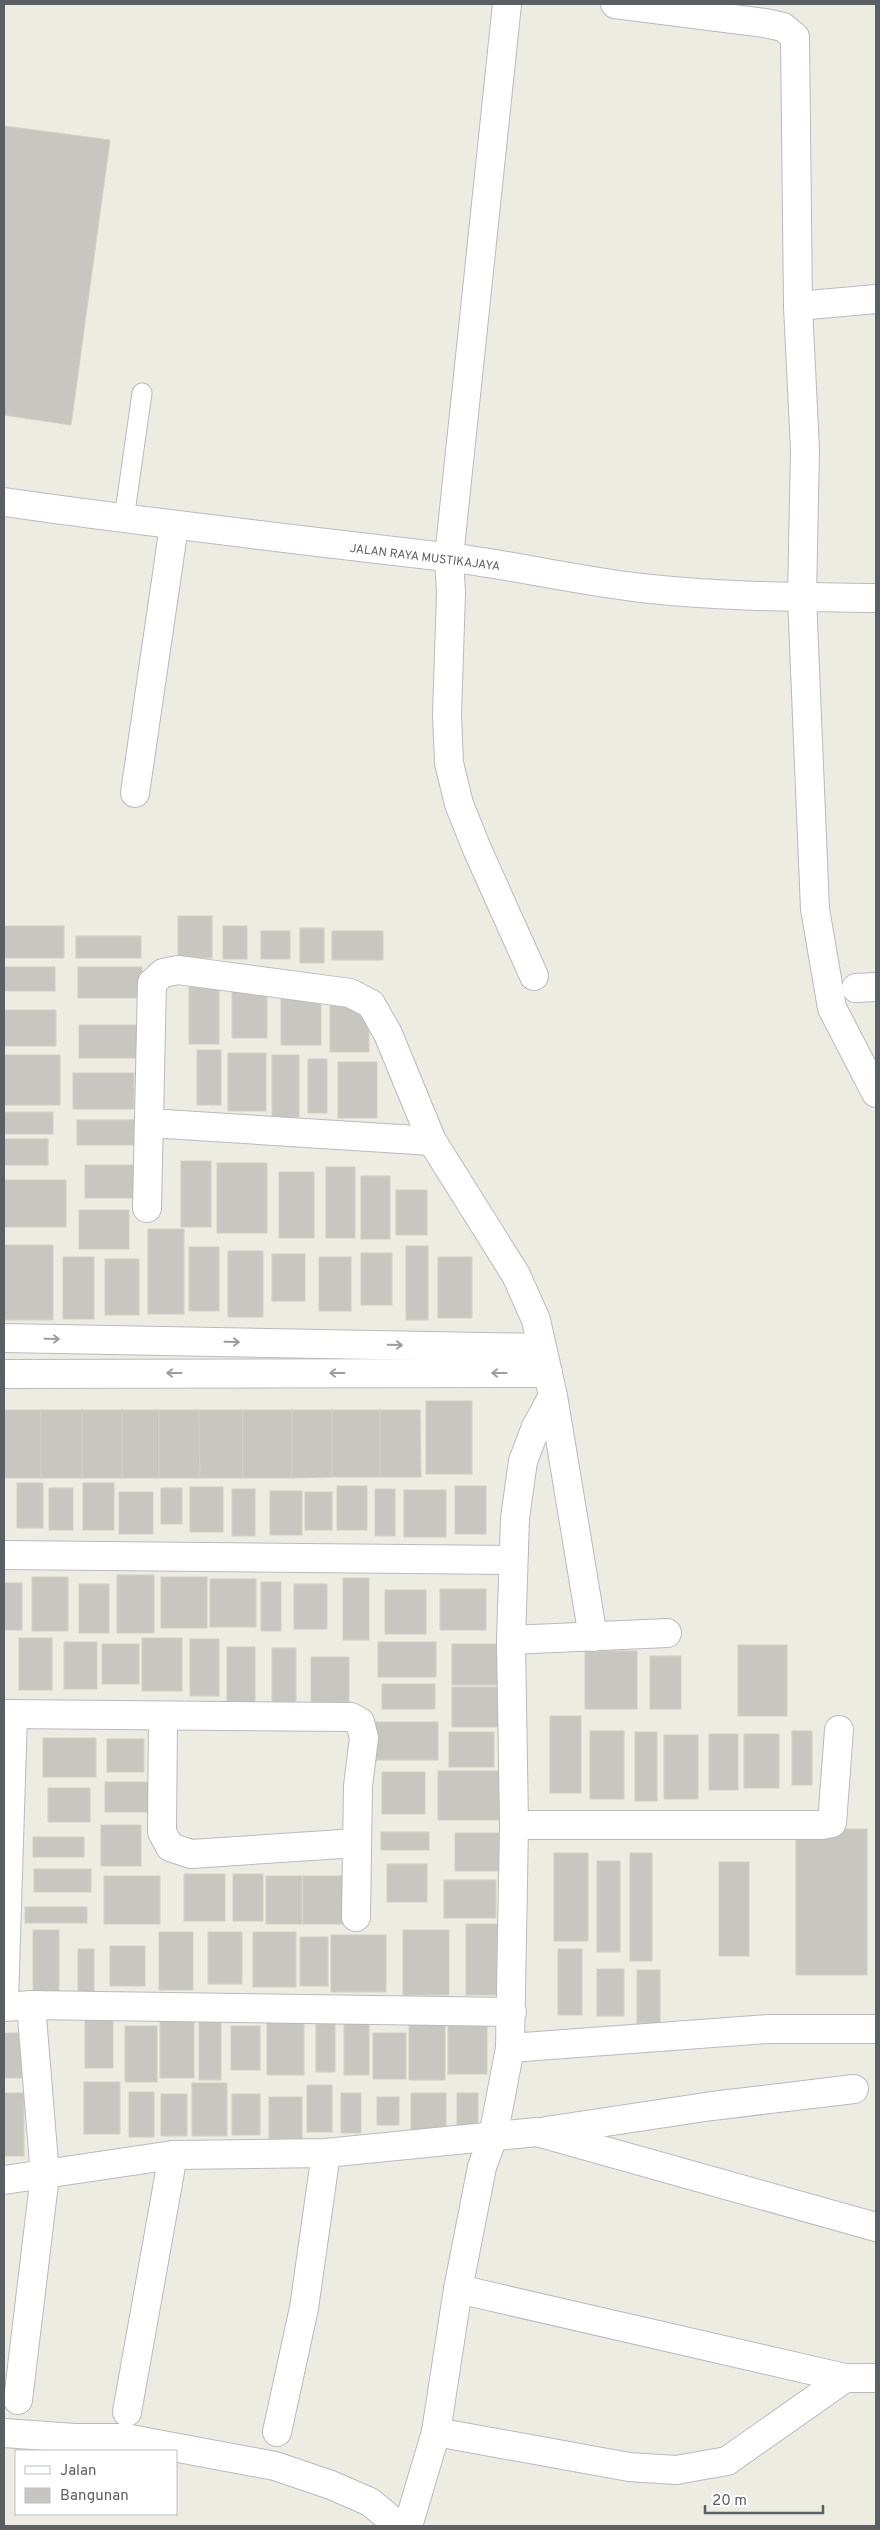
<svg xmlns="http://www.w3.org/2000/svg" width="880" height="2530" viewBox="0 0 880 2530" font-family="Overpass,sans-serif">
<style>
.building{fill:#c8c6c0;stroke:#d2cfc2}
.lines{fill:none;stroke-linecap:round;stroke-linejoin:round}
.lane-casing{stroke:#b8babf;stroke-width:21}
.street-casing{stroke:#b8babf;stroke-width:30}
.secondary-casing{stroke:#b9bbc1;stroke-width:30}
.lane{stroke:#fff;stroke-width:19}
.street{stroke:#fff;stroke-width:28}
.secondary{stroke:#fff;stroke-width:28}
.oneway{stroke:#9d9ea1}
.labels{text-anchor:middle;stroke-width:4;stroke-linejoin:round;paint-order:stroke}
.street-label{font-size:12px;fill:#5b5e63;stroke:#fff}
</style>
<rect width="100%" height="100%" fill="#edece3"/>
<g class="building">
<polygon points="4,126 110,140 71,425 4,415"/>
<rect x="178" y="916" width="34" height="42"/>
<rect x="4" y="926" width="60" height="32"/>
<rect x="223" y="926" width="24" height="33"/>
<rect x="300" y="928" width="24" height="35"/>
<rect x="261" y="931" width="29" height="28"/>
<rect x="332" y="931" width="51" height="29"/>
<rect x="76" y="936" width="65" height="22"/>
<rect x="4" y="967" width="51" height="24"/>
<rect x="78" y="967" width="64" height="31"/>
<rect x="189" y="987" width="30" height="57"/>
<rect x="232" y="991" width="35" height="47"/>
<rect x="281" y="994" width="40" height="51"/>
<rect x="330" y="1004" width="39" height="48"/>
<rect x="4" y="1010" width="52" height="36"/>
<rect x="79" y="1025" width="63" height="33"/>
<rect x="197" y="1050" width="24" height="55"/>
<rect x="228" y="1053" width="38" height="58"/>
<rect x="4" y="1055" width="56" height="50"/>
<rect x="272" y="1055" width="27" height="62"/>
<rect x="308" y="1059" width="19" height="54"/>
<rect x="338" y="1062" width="39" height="56"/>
<rect x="73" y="1073" width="61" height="36"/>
<rect x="4" y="1112" width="49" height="22"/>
<rect x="77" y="1120" width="60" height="25"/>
<rect x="4" y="1139" width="44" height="26"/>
<rect x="181" y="1161" width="30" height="66"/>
<rect x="217" y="1163" width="50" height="70"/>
<rect x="85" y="1165" width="52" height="33"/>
<rect x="326" y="1167" width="29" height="71"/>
<rect x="279" y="1172" width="35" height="66"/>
<rect x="361" y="1176" width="29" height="63"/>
<rect x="4" y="1180" width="62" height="47"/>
<rect x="396" y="1190" width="31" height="45"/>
<rect x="79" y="1210" width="50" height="39"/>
<rect x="148" y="1229" width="36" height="85"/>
<rect x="4" y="1245" width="49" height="75"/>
<rect x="406" y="1246" width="22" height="74"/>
<rect x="189" y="1247" width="30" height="64"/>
<rect x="228" y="1251" width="35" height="66"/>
<rect x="361" y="1253" width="31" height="52"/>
<rect x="272" y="1254" width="33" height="47"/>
<rect x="63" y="1257" width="31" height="62"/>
<rect x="319" y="1257" width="32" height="54"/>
<rect x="438" y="1257" width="34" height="61"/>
<rect x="105" y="1259" width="34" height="56"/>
<rect x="426" y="1401" width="46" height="73"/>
<rect x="4" y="1410" width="37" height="68"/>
<rect x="41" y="1410" width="41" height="68"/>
<rect x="82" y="1410" width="40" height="68"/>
<rect x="122" y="1410" width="37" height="68"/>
<polygon points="159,1410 199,1410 200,1478 159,1478"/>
<polygon points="199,1410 243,1410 243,1478 200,1478"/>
<rect x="243" y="1410" width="49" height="68"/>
<polygon points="292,1410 332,1410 332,1477 292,1478"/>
<rect x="332" y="1410" width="48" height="67"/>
<polygon points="380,1410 420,1410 421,1477 380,1477"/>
<rect x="17" y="1483" width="26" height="45"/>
<rect x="83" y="1483" width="31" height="47"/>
<rect x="337" y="1486" width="30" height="44"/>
<rect x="455" y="1486" width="31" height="48"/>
<rect x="190" y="1487" width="33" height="45"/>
<rect x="49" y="1488" width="24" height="42"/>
<rect x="161" y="1488" width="21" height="36"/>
<rect x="232" y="1489" width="23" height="47"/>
<rect x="375" y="1489" width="20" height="47"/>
<rect x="404" y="1490" width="42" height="47"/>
<rect x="270" y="1491" width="32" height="44"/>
<rect x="119" y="1492" width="34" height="42"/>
<rect x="305" y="1492" width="27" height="38"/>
<rect x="117" y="1575" width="37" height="58"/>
<rect x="32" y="1577" width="36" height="54"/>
<rect x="161" y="1577" width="46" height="51"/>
<rect x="343" y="1578" width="26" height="62"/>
<rect x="210" y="1579" width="46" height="48"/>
<rect x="261" y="1582" width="20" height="49"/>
<rect x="4" y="1583" width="18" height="47"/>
<rect x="79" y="1584" width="30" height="49"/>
<rect x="294" y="1584" width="33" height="45"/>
<rect x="440" y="1589" width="46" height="41"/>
<rect x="385" y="1590" width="41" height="44"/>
<rect x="19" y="1638" width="33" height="52"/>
<rect x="142" y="1638" width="40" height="53"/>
<rect x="190" y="1639" width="29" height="57"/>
<rect x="64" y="1642" width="33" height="47"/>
<rect x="378" y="1642" width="58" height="35"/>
<rect x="102" y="1644" width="37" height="40"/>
<rect x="452" y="1644" width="51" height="41"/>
<rect x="738" y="1645" width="49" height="71"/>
<rect x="227" y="1647" width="28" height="58"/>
<rect x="272" y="1648" width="24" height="54"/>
<rect x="585" y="1651" width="52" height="58"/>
<rect x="650" y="1656" width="31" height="53"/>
<rect x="311" y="1657" width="38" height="50"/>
<rect x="382" y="1684" width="53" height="25"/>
<rect x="452" y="1687" width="47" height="40"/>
<rect x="550" y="1716" width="31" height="77"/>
<rect x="375" y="1722" width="63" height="38"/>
<rect x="590" y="1731" width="34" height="68"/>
<rect x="792" y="1731" width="20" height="54"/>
<rect x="449" y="1732" width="45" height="35"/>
<rect x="635" y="1732" width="22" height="69"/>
<rect x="709" y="1734" width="29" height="56"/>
<rect x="744" y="1734" width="35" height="54"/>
<rect x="664" y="1735" width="34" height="64"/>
<rect x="43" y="1738" width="53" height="39"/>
<rect x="107" y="1739" width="37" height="33"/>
<rect x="438" y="1771" width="62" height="49"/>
<rect x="382" y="1772" width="43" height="42"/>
<rect x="105" y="1782" width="47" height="30"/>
<rect x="48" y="1788" width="42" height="34"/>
<rect x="101" y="1825" width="40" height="41"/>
<rect x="796" y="1829" width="71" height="146"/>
<rect x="381" y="1832" width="48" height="18"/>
<rect x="455" y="1833" width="44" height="38"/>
<rect x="33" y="1837" width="51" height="20"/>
<rect x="554" y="1853" width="34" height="88"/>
<rect x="630" y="1853" width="22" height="108"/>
<rect x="597" y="1861" width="23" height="91"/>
<rect x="719" y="1862" width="30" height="94"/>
<rect x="387" y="1864" width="40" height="38"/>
<rect x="34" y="1869" width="57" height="23"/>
<rect x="184" y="1874" width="41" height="47"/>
<rect x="233" y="1874" width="30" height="47"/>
<rect x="104" y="1876" width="56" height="48"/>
<rect x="266" y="1876" width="36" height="48"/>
<rect x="303" y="1876" width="41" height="48"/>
<rect x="444" y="1880" width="52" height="38"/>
<rect x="25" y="1907" width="62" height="16"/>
<rect x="466" y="1924" width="36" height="71"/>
<rect x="33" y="1930" width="26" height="62"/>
<rect x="403" y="1930" width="46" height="65"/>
<rect x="159" y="1932" width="34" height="58"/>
<rect x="208" y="1932" width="34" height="52"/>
<rect x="253" y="1932" width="43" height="55"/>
<rect x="331" y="1935" width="55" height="57"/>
<rect x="300" y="1937" width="28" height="49"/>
<rect x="110" y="1946" width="35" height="40"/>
<rect x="78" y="1949" width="16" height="44"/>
<rect x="558" y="1949" width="24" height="66"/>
<rect x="597" y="1969" width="27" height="47"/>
<rect x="637" y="1970" width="23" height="53"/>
<rect x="85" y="2013" width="28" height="55"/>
<rect x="199" y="2013" width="22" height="67"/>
<rect x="409" y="2015" width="36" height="65"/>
<rect x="160" y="2019" width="34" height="59"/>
<rect x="267" y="2021" width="37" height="54"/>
<rect x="344" y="2021" width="25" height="54"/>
<rect x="316" y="2022" width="19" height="50"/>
<rect x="448" y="2025" width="39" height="49"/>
<rect x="125" y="2026" width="32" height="56"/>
<rect x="231" y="2026" width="29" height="44"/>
<rect x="4" y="2033" width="18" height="45"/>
<rect x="373" y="2033" width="33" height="46"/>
<rect x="84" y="2082" width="36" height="52"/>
<rect x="192" y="2083" width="35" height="53"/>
<rect x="307" y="2085" width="25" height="47"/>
<rect x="129" y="2092" width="25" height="45"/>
<rect x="4" y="2093" width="20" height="63"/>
<rect x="341" y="2093" width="20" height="40"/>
<rect x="411" y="2093" width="35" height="46"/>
<rect x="457" y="2093" width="21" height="37"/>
<rect x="161" y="2094" width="26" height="42"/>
<rect x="232" y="2094" width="28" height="41"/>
<rect x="269" y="2097" width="33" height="42"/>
<rect x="377" y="2097" width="22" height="28"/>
</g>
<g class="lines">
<defs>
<polyline id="lane" points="124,519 142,393"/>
<g id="street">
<polyline points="507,4 449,557 451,593 447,715 449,763 459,804 477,849 534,976"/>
<polyline points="615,4 765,23 783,27 795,37 798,306 805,450 802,597 815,909 832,1008 876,1093"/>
<polyline points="798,306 876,299"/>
<polyline points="135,793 174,526"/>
<polyline points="856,988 876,987"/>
<polyline points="149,1123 432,1141"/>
<polyline points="147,1208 152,983 163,973 178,970 350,993 371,1004 388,1034 432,1141 516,1275 536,1320 553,1396 593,1637"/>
<polyline points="4,1338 542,1348"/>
<polyline points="4,1374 548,1373"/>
<polyline points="4,1555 513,1560"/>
<polyline points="511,1640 667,1633"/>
<polyline points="4,1714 351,1717 360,1722 364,1738 358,1786 356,1917"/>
<polyline points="163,1717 162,1832 170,1847 191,1854 357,1843"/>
<polyline points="514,1825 822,1825 832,1823 839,1730"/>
<polyline points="4,2001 13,1714"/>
<polyline points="4,2007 31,2005 512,2012"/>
<polyline points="510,2048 768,2029 876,2029"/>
<polyline points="546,2131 712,2106 854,2089"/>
<polyline points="4,2180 173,2155 326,2153 537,2132 876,2227"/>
<polyline points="458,2289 845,2378 876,2378"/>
<polyline points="18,2400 45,2175 31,2005"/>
<polyline points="127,2412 173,2155"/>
<polyline points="277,2432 304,2308 326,2153"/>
<polyline points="436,2432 629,2467 676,2470 727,2461 845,2378"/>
<polyline points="4,2433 75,2438 125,2438 275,2466 331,2485 370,2502 399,2526"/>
<polyline points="408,2526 436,2432 458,2289 482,2167 493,2137 510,2048 514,1825 511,1640 515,1518 523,1461 536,1427 553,1396"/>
</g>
<path id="secondary" d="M4 502C151 523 299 540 446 557 515 565 582 582 651 589 726 597 801 597 876 598"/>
</defs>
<use href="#lane" class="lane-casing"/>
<use href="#street" class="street-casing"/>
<use href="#secondary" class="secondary-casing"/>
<use href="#lane" class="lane"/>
<use href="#street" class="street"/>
<use href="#secondary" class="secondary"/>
</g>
<defs><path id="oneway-shaft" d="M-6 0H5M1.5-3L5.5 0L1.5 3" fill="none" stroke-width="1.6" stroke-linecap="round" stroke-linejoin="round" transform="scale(1.25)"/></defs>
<g class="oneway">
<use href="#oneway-shaft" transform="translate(52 1339) rotate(1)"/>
<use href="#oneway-shaft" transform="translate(232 1342) rotate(1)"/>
<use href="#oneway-shaft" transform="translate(395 1345) rotate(1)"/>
<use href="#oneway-shaft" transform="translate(174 1373) rotate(180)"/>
<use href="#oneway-shaft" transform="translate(337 1373) rotate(180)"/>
<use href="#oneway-shaft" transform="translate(499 1373) rotate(180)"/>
</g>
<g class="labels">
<g class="street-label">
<text transform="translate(425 557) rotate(7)" y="4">JALAN RAYA MUSTIKAJAYA</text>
</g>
</g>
<rect width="880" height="2530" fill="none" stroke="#5b5e63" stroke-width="10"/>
<rect x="15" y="2450" width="162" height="65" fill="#ffffff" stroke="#bdbfc1"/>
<rect x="25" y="2466" width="25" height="8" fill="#ffffff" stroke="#bdbfc1"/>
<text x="60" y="2475" font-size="15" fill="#5b5e63">Jalan</text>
<rect x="25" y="2488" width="25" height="15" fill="#c8c6c0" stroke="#bdbfc1"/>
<text x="60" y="2500" font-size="15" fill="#5b5e63">Bangunan</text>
<path d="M705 2505v8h118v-8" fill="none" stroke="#5b5e63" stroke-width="2.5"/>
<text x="712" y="2505" font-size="15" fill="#5b5e63" stroke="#ffffff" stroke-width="4" paint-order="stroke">20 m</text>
</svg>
